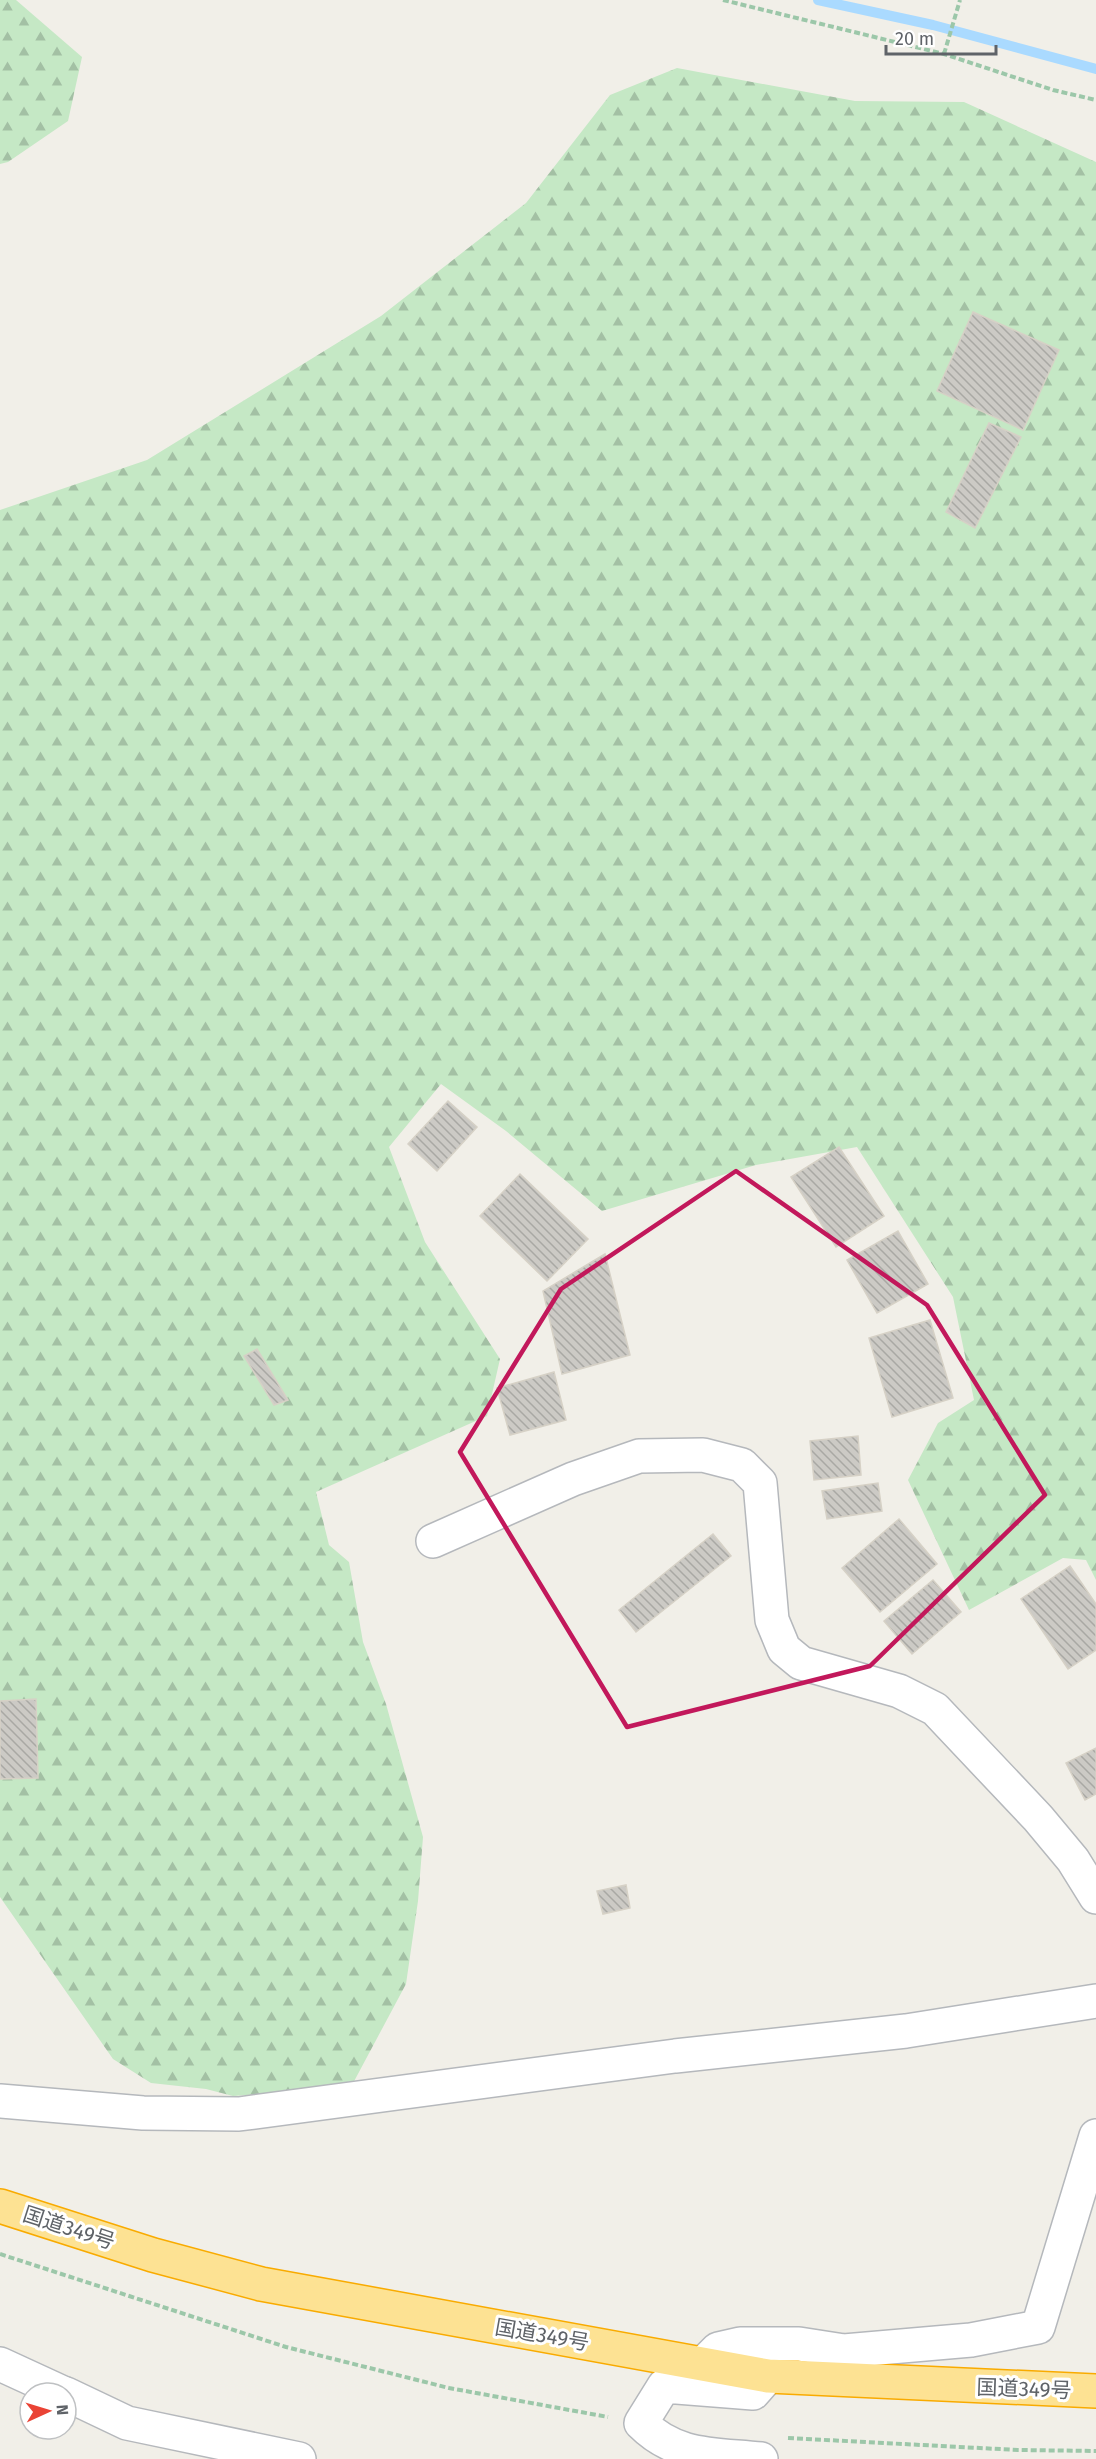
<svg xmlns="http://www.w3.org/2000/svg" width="1096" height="2459" viewBox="0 0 1096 2459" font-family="'Fira Sans','Noto Sans JP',sans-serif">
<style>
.forest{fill:url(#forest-firs)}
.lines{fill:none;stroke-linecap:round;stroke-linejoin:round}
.stream{stroke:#aadaff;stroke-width:10}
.building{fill:url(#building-back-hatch);stroke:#d6d1c6;stroke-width:1.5}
.minor-casing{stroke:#b5b8bc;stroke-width:36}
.highway-casing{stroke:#f9ab00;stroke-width:36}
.path{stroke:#9cc7a9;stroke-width:4;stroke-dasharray:6 3;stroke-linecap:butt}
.minor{stroke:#fff;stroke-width:33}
.highway{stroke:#fde293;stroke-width:33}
.marked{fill:none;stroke:#c2185b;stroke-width:4.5;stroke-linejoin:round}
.labels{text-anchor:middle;stroke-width:6;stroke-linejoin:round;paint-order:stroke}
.street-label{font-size:21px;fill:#5f6368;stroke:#fff}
</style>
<defs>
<pattern id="forest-firs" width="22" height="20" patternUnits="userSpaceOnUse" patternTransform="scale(1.5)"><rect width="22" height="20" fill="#c5e8c5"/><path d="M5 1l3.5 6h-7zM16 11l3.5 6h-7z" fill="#a3c0a4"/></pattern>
<pattern id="building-back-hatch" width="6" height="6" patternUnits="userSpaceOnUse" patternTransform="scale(1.5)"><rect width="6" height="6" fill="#cccac5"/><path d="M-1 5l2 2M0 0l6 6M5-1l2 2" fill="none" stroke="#a9a8a4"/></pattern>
</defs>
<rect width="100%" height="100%" fill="#f1efe8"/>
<g class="forest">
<polygon points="0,0 16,0 82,57 68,121 8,162 0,164"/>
<polygon points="677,68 855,101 964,102 1096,162 1096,1580 1086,1560 1063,1558 969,1610 908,1480 938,1423 974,1400 953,1297 857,1147 756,1165 602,1211 506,1131 441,1084 389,1147 425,1242 500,1359 487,1416 316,1492 329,1545 349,1562 363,1642 386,1704 423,1837 418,1901 406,1984 351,2087 233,2096 206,2089 151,2083 113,2059 0,1897 0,510 147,460 381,316 526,203 610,95"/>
</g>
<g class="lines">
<polyline class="stream" points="818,0 933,25 1096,69"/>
</g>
<g class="building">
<polygon points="973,312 1059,350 1023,430 937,391"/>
<polygon points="989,423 1021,437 975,528 946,512"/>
<polygon points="448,1101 477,1127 437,1171 408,1144"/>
<polygon points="839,1147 884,1216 836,1247 791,1177"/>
<polygon points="520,1174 588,1239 547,1281 480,1216"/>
<polygon points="898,1231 928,1284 877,1313 847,1260"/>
<polygon points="605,1254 630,1355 562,1374 543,1291"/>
<polygon points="930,1320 953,1398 892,1417 869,1338"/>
<polygon points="257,1349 288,1400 274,1405 244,1356"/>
<polygon points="554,1372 566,1420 510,1435 497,1388"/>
<polygon points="858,1436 861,1475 814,1480 810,1441"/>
<polygon points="878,1483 882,1511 827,1519 822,1491"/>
<polygon points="899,1519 937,1564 880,1612 842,1568"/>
<polygon points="713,1534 731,1556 636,1632 619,1610"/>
<polygon points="1070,1566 1096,1604 1096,1650 1068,1669 1021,1599"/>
<polygon points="933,1580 961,1612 912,1654 884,1621"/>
<polygon points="36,1699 38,1778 0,1779 0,1701"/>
<polygon points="1096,1748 1096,1794 1085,1800 1066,1763"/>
<polygon points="626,1885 630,1908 603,1914 597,1891"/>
</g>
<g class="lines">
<defs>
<g id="minor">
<polyline points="433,1541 573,1479 639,1456 703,1455 742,1465 760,1483 772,1620 784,1649 801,1663 899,1691 935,1709 1038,1818 1073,1860 1096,1897"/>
<polyline points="0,2101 143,2113 239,2114 675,2056 906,2031 1096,2001"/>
<polyline points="0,2364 63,2393"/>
<polyline points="703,2364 718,2349 740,2344 799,2344 844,2351 971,2340 1038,2327 1096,2136"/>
<polyline points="66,2394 127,2423 299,2459"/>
<path d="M761 2459C714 2454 676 2458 641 2423L664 2386 753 2393 768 2376"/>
</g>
<polyline id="highway" points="0,2206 153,2255 261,2284 768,2376 1096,2391"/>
</defs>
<use href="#minor" class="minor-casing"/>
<use href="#highway" class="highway-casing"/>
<g class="path">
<polyline points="723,0 944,54 1053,90 1096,100"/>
<polyline points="944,54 960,0"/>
<polyline points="0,2254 286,2347 449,2388 608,2417"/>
<polyline points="788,2438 1018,2450 1096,2451"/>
</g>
<use href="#minor" class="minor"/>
<use href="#highway" class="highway"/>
</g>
<path class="marked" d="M736 1171 927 1305 1045 1495 870 1666 627 1727 460 1452 561 1289Z"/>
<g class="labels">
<g class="street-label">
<text transform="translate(69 2228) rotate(18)" y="7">国道349号</text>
<text transform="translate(542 2335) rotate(10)" y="7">国道349号</text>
<text transform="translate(1024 2389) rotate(2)" y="7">国道349号</text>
</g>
</g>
<g transform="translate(48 2411) rotate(86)"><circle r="28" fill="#ffffff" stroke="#bfc1c3" stroke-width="1.5"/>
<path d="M0-4.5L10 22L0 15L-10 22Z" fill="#ea4335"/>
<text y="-9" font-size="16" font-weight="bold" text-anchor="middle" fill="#5f6368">N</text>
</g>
<path d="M886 45v9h110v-9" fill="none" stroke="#5f6368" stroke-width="3"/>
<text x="895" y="45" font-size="18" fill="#5f6368" stroke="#ffffff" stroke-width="4.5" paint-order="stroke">20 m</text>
</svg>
